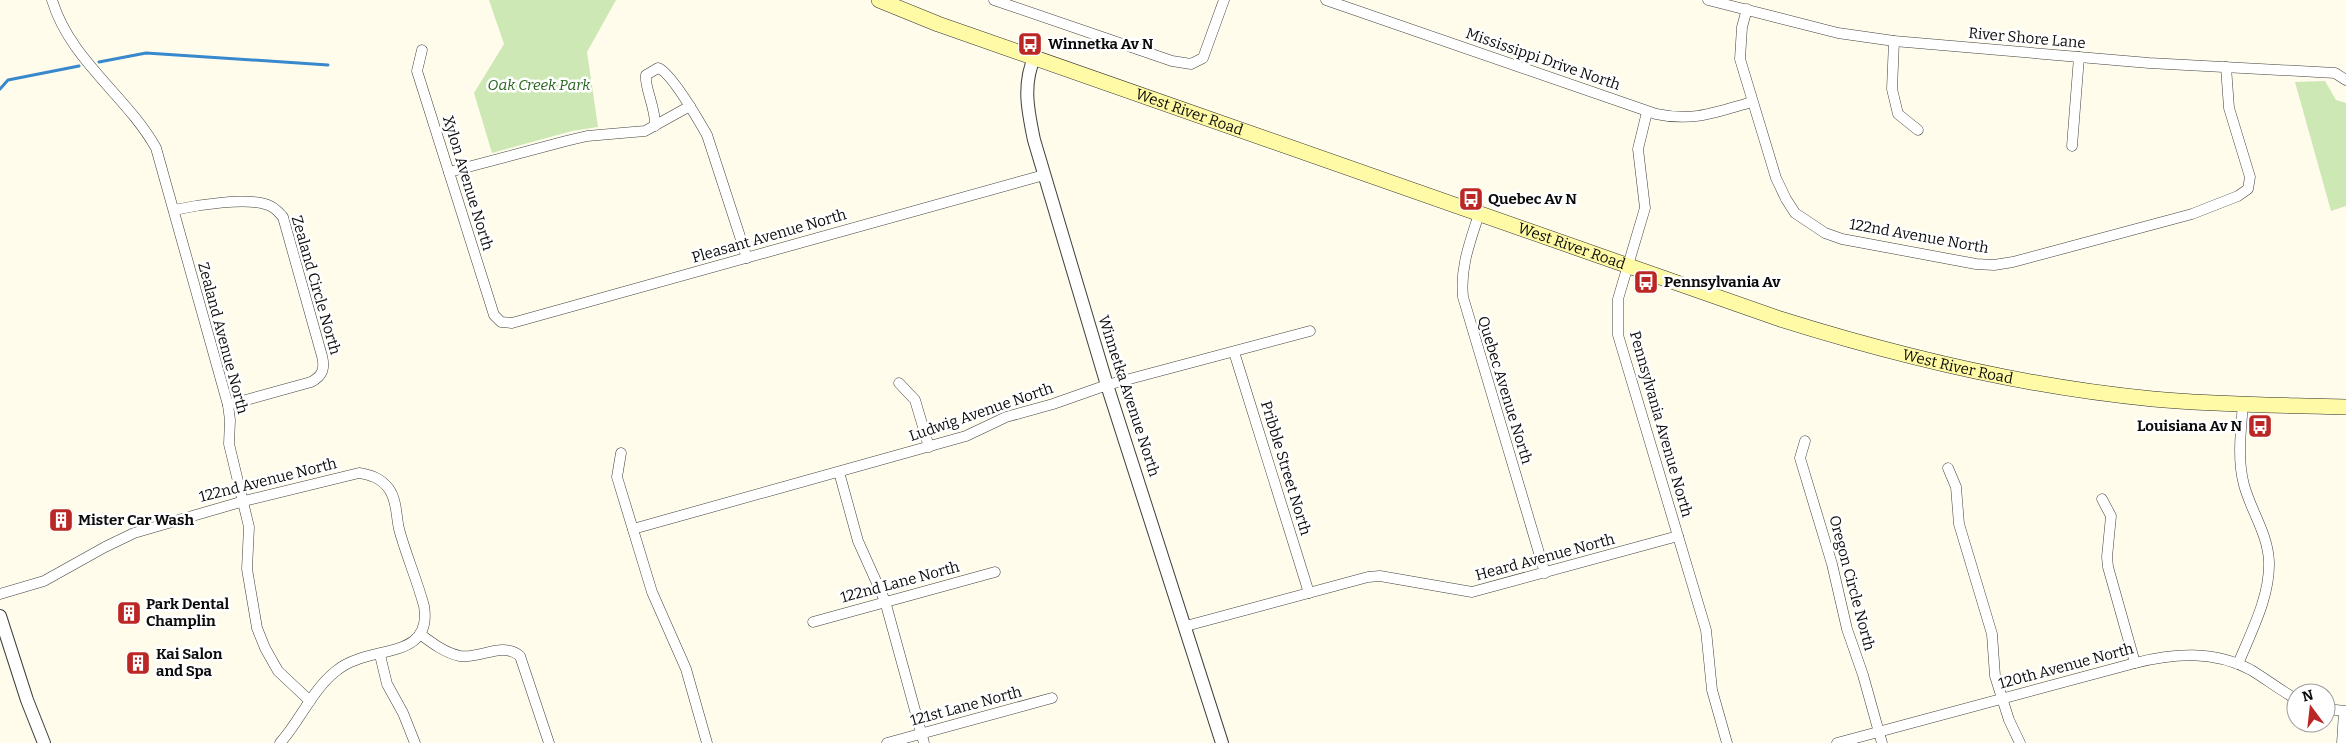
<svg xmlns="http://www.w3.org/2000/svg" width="2346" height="743" viewBox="0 0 2346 743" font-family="Bitter,serif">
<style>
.green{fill:#cde8b5}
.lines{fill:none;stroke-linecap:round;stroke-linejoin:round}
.stream{stroke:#3788cd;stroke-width:3}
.minor-casing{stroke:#3f3f3f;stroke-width:11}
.tertiary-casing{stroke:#3f3f3f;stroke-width:14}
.secondary-casing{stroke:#2e2e2e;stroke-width:16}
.minor{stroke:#fff;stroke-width:10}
.tertiary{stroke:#fff;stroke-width:12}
.secondary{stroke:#fffaa6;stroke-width:15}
.labels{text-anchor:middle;stroke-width:5;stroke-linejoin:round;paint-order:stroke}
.street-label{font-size:15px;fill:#0c0c0c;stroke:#fff}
.poi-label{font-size:15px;font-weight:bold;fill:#0c0c0c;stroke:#fff;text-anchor:start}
.park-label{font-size:15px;font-style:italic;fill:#27631d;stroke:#fff}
</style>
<rect width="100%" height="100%" fill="#fffceb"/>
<g class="green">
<polygon points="489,0 616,0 587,52 598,127 572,131 492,153 474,93 504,44"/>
<polygon points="2325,81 2336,100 2346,103 2346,206 2331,211 2295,82"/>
</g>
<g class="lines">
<g class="stream">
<polyline points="99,62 146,53 328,65"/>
<polyline points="0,89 8,80 79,66"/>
</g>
<defs>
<g id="minor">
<path d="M52 0C70 60 126 95 156 148L228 405 230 420 229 444 249 527 247 569 257 628 265 648 278 671 310 701"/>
<polyline points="994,0 1172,61 1191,64 1203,58 1224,0"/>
<path d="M1326 0 1656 114C1694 122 1716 112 1752 102"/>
<polyline points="1708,0 1838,33 1894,41 2149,63 2335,73 2346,80"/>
<polyline points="1747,9 1742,27 1740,59 1776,178 1786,199 1795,213 1825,233 1842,239 1976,264 1994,265 2013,262 2192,214 2238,196 2248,189 2250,177 2229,108 2226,67"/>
<polyline points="1894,41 1892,89 1898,114 1918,130"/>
<polyline points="422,50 417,71 494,315 501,322 512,323 1044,175"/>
<polyline points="1647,112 1638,149 1645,208 1618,299 1618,335 1706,630 1712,690 1727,743"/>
<path d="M655 126C656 108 644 87 646 75L658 68C671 72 699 121 707 135L747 258"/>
<polyline points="2072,146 2079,57"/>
<polyline points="449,172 566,141 587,136 645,131 690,106"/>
<path d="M174 210C197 205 247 197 268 205 275 207 279 213 283 217L322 356C325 368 323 376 311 382L228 405"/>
<path d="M1479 214C1470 242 1460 267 1463 297L1545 573"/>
<polyline points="1234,352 1309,593"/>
<polyline points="899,383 915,400 929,447"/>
<polyline points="1805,441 1800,458 1832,564 1847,629 1863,675 1882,743"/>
<polyline points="621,453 617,477 652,592 686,669 707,743"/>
<polyline points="1948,468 1956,487 1959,524 1992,634 1995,676 2009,720 2020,743"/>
<polyline points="839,472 858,541 885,601 924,743"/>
<polyline points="2102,499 2111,516 2107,557 2108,567 2135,663"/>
<polyline points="633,529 966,436 1006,417 1053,404 1107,385 1310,331"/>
<path d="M0 594 44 581 105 547 134 533 244 501 359 473C371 475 381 478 389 489 397 500 396 516 399 529 406 555 417 580 424 606 432 654 384 648 356 660 350 662 341 667 336 671 312 690 300 721 280 743"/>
<polyline points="813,622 995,572"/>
<polyline points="1186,626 1368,577 1380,576 1472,592 1678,536"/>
<path d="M420 634C432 643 445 653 460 656 482 659 501 641 520 656L549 743"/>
<polyline points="380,655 387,684 403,713 415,743"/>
<path d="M2238 664C2251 632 2270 597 2269 562 2268 534 2251 511 2244 485 2237 459 2241 430 2243 404"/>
<polyline points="2326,709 2346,711"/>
<polyline points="887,743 1052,698"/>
<path d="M1837 743 2135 663C2174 653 2214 650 2251 670 2266 679 2280 690 2296 699"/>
<polyline points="2342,743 2344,712"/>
</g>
<g id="tertiary">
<path d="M1035 56C1022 84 1028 111 1034 140L1107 385 1222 743"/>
<polyline points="0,616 27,700 44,743"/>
</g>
<g id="secondary">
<path id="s1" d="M879 0 938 24 1780 319C1901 357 2026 387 2153 399 2217 405 2282 405 2346 407"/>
</g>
</defs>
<use href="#minor" class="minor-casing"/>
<use href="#tertiary" class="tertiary-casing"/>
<use href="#secondary" class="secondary-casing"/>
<use href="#minor" class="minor"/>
<use href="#tertiary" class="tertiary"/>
<use href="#secondary" class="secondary"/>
</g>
<defs>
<symbol id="bus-square" viewBox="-11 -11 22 22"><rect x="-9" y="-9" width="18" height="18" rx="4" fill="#bb2725" stroke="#fff"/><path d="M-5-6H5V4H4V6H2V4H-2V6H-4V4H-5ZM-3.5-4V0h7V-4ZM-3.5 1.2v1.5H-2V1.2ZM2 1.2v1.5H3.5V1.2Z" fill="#fff"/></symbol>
<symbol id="building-square" viewBox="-11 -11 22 22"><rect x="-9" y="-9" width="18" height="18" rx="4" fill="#bb2725" stroke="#fff"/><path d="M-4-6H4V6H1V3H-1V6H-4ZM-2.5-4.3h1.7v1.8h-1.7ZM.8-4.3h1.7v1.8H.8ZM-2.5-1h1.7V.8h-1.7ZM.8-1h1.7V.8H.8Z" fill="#fff"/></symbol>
</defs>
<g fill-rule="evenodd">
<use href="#bus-square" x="1016" y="30" width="28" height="28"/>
<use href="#bus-square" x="1457" y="185" width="28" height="28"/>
<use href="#bus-square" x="1632" y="268" width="28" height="28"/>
<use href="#bus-square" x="2246" y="412" width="28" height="28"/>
<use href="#building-square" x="47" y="506" width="28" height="28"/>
<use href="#building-square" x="115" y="599" width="28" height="28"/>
<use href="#building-square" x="124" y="649" width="28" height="28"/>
</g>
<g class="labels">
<g class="street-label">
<text transform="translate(2027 38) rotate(5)" y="5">River Shore Lane</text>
<text transform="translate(1543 59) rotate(19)" y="5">Mississippi Drive North</text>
<text dy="5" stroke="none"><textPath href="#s1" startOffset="330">West River Road</textPath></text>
<text transform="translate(468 183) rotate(73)" y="5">Xylon Avenue North</text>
<text transform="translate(769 236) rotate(-16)" y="5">Pleasant Avenue North</text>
<text transform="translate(1919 236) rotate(10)" y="5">122nd Avenue North</text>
<text dy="5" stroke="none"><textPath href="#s1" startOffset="735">West River Road</textPath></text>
<text transform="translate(316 285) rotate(74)" y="5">Zealand Circle North</text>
<text transform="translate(223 338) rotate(75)" y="5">Zealand Avenue North</text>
<text dy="5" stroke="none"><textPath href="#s1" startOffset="1140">West River Road</textPath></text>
<text transform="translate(1505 390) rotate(73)" y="5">Quebec Avenue North</text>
<text transform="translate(1129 396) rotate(72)" y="5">Winnetka Avenue North</text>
<text transform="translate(981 412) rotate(-19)" y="5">Ludwig Avenue North</text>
<text transform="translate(1661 424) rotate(74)" y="5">Pennsylvania Avenue North</text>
<text transform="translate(1286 468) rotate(73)" y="5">Pribble Street North</text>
<text transform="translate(268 480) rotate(-14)" y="5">122nd Avenue North</text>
<text transform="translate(1545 557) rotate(-15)" y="5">Heard Avenue North</text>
<text transform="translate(900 582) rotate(-15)" y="5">122nd Lane North</text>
<text transform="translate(1852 583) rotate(75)" y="5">Oregon Circle North</text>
<text transform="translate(2066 666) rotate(-15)" y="5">120th Avenue North</text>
<text transform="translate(966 706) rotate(-15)" y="5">121st Lane North</text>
</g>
<g class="poi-label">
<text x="1048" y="49">Winnetka Av N</text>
<text x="1488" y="204">Quebec Av N</text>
<text x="1664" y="287">Pennsylvania Av</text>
<text x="2242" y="431" text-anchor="end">Louisiana Av N</text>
<text x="78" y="525">Mister Car Wash</text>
<text x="146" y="609">Park Dental<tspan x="146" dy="17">Champlin</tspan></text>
<text x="156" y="659">Kai Salon<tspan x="156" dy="17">and Spa</tspan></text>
</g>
<g class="park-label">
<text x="539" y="90">Oak Creek Park</text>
</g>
</g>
<g transform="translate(2311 708) rotate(345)"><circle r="24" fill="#ffffff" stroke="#9e9e9e"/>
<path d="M0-4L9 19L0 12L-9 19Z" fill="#bb2725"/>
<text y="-8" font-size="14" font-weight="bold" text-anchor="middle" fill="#0c0c0c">N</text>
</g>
</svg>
